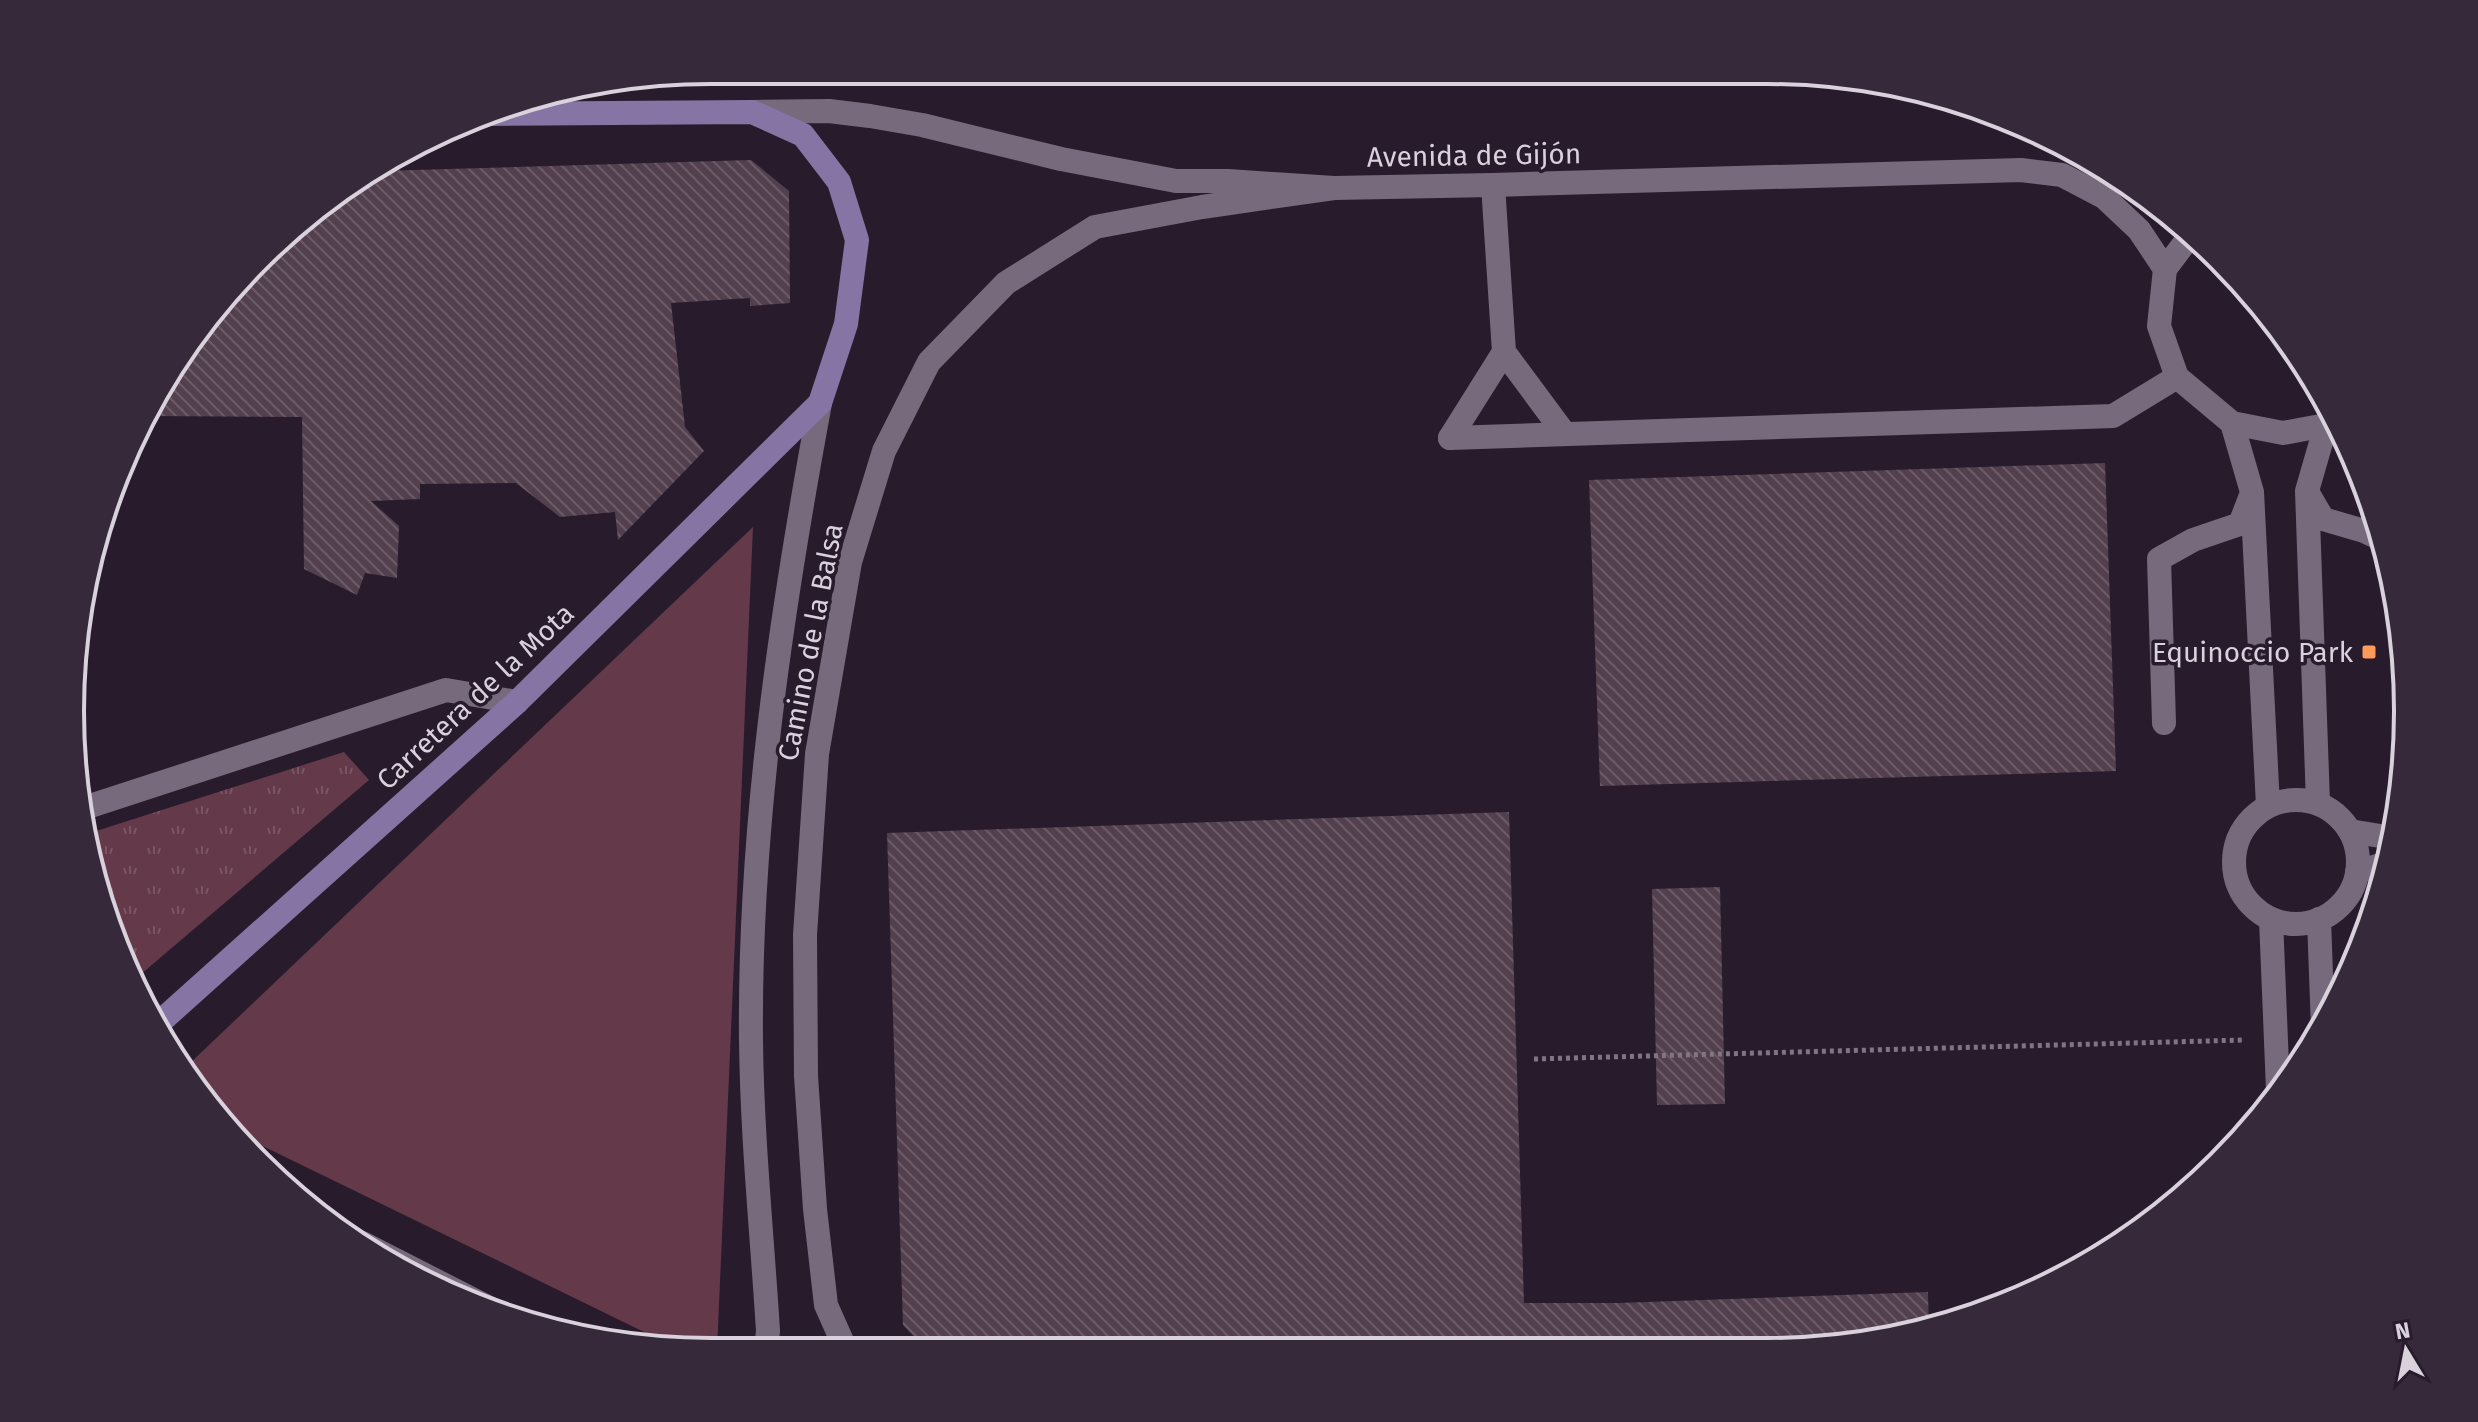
<svg xmlns="http://www.w3.org/2000/svg" width="2478" height="1422" viewBox="0 0 2478 1422" font-family="'Fira Sans',sans-serif">
<style>
.grass{fill:url(#grass-tufts)}
.park{fill:#643a4b}
.building{fill:url(#building-back-hatch)}
.lines{fill:none;stroke-linecap:round;stroke-linejoin:round}
.path{stroke:#807683;stroke-width:5;stroke-dasharray:4 4;stroke-linecap:butt}
.minor{stroke:#786a7d;stroke-width:24}
.major{stroke:#8674a5;stroke-width:24}
.poi-dot{fill:#ff9b5a;stroke:#281c2c;stroke-width:3}
.labels{text-anchor:middle;stroke-width:7;stroke-linejoin:round;paint-order:stroke}
.street-label{font-size:28px;fill:#d9d1dc;stroke:#281c2c}
.poi-label{font-size:28px;fill:#d9d1dc;stroke:#281c2c;text-anchor:end}
.rim{fill:none;stroke:#d9d1dc;stroke-width:4}
</style>
<defs>
<pattern id="grass-tufts" width="24" height="20" patternUnits="userSpaceOnUse" patternTransform="scale(2)"><rect width="24" height="20" fill="#643a4b"/><path d="M3 7l-1-3M5 7V3M7 7l1-3M15 17l-1-3M17 17v-4M19 17l1-3" fill="none" stroke="#7a5564"/></pattern>
<pattern id="building-back-hatch" width="6" height="6" patternUnits="userSpaceOnUse" patternTransform="scale(2)"><rect width="6" height="6" fill="#53404e"/><path d="M-1 5l2 2M0 0l6 6M5-1l2 2" fill="none" stroke="#6b5b67"/></pattern>
</defs>
<rect width="100%" height="100%" fill="#281c2c"/>
<polygon class="grass" points="344,752 369,780 134,980 119,956 90,833"/>
<polygon class="park" points="753,527 717,1350 683,1351 226,1128 187,1066"/>
<g class="building">
<polygon points="751,160 789,191 790,303 750,306 750,298 671,303 685,427 704,451 618,540 615,512 560,517 516,483 420,484 420,499 371,501 399,526 397,578 365,573 357,595 304,569 302,417 150,416 178,355 321,202 380,171"/>
<polygon points="2105,463 2116,771 1600,786 1589,480"/>
<polygon points="1509,812 1524,1303 1619,1303 1928,1292 1929,1328 1850,1347 927,1350 903,1325 887,833"/>
<polygon points="1720,887 1725,1104 1657,1105 1652,889"/>
</g>
<g class="lines">
<polyline class="path" points="1534,1059 2245,1040"/>
<g class="minor">
<polyline points="752,112 829,111 870,116 922,125 1061,159 1176,181 1228,181 1334,188 1493,185 2021,170 2062,175 2104,197 2139,230 2165,269"/>
<polyline points="1493,185 1504,352 1564,433"/>
<polyline points="2193,232 2165,269 2159,326 2177,377 2232,423 2283,433 2326,425 2335,417"/>
<polyline points="2232,423 2252,492 2268,806"/>
<polyline points="1450,438 2113,416 2177,377"/>
<polyline points="1450,438 1504,352"/>
<polyline points="2309,495 2323,519 2364,531 2385,541"/>
<polyline points="2164,723 2159,559 2193,540 2240,524 2250,498"/>
<circle cx="2296" cy="862" r="62"/>
<polyline points="2318,803 2307,491 2326,425"/>
<polyline points="84,808 446,690 517,702"/>
<polyline points="2350,831 2392,838"/>
<polyline points="2357,872 2387,863"/>
<polyline points="2271,919 2278,1090"/>
<polyline points="2319,919 2323,1029"/>
<polyline points="362,1243 513,1320"/>
<path d="M766 1350 768 1331C762 1234 752 1137 751 1040 749 826 781 614 820 403"/>
<polyline points="846,1350 826,1305 815,1209 806,1076 805,935 817,754 850,562 884,451 929,362 1006,283 1095,227 1202,207 1334,188"/>
</g>
<polyline class="major" points="160,1022 517,702 820,403 846,324 857,240 839,182 803,135 752,112 486,114"/>
</g>
<rect class="poi-dot" x="2361" y="644" width="16" height="16" rx="4"/>
<g class="labels">
<g class="street-label">
<text transform="translate(1474 155) rotate(-1)" y="10">Avenida de Gijón</text>
<text transform="translate(810 642) rotate(-79)" y="10">Camino de la Balsa</text>
<text transform="translate(475 696) rotate(-43)" y="10">Carretera de la Mota</text>
</g>
<g class="poi-label">
<text x="2353" y="662">Equinoccio Park</text>
</g>
</g>
<path d="M0 0H2478V1422H0ZM711 84H1767A627 627 0 0 1 2394 711V711A627 627 0 0 1 1767 1338H711A627 627 0 0 1 84 711V711A627 627 0 0 1 711 84Z" fill="#362a3a" fill-rule="evenodd"/>
<path class="rim" d="M711 84H1767A627 627 0 0 1 2394 711V711A627 627 0 0 1 1767 1338H711A627 627 0 0 1 84 711V711A627 627 0 0 1 711 84Z"/>
<g transform="translate(2406 1350) rotate(350)" stroke="#281c2c" stroke-width="6" paint-order="stroke">
<path d="M0-6L14 30L0 20L-14 30Z" fill="#d9d1dc"/>
<text y="-12" font-size="22" font-weight="bold" text-anchor="middle" fill="#d9d1dc">N</text>
</g>
</svg>
